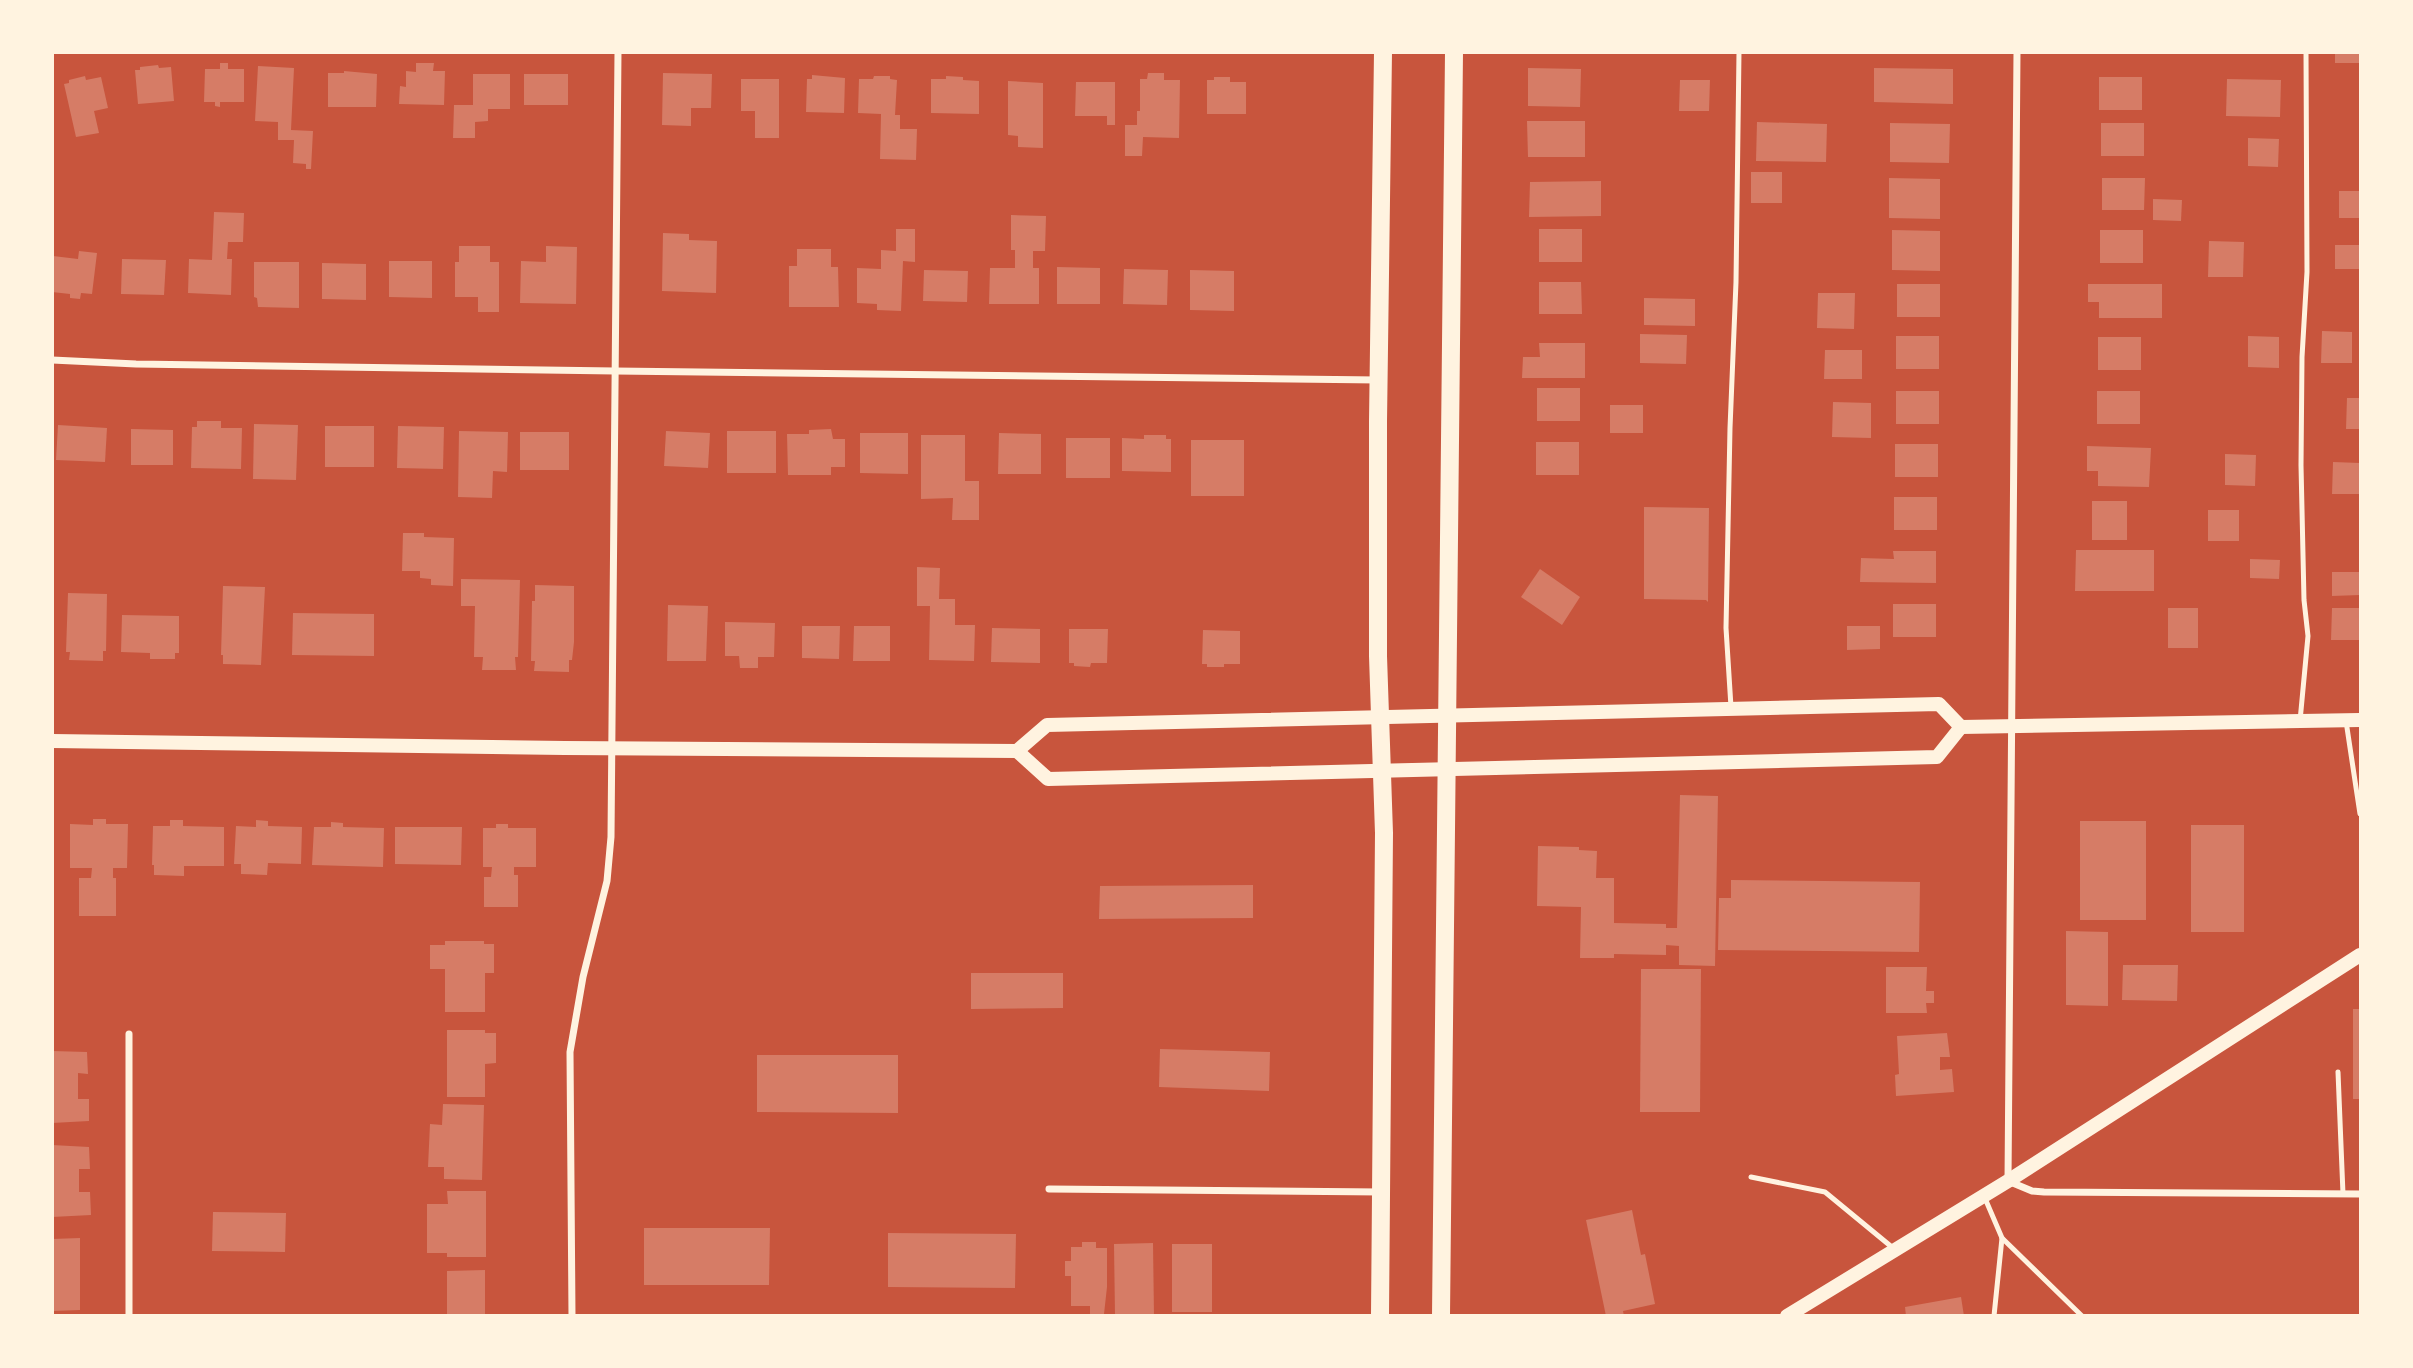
<svg xmlns="http://www.w3.org/2000/svg" width="2413" height="1368" viewBox="0 0 2413 1368" font-family="'IBM Plex Sans',sans-serif">
<style>
.building{fill:#d67c66}
.lines{fill:none;stroke-linecap:round;stroke-linejoin:round}
.service{stroke:#fff3e0;stroke-width:5}
.minor{stroke:#fff3e0;stroke-width:7}
.secondary{stroke:#fff3e0;stroke-width:14}
.primary{stroke:#fff3e0;stroke-width:18}
</style>
<rect width="100%" height="100%" fill="#c8553d"/>
<g class="building">
<rect x="2335" y="52" width="25" height="11"/>
<polygon points="220,63 228,63 228,69 244,69 244,102 220,102 220,107 215,106 215,102 204,102 205,69 220,69"/>
<polygon points="416,63 434,63 433,71 445,71 444,105 399,104 400,86 406,87 406,71 416,72"/>
<polygon points="158,65 159,68 171,67 174,101 138,104 135,70 140,70 140,67"/>
<polygon points="258,66 294,68 291,130 313,131 311,169 306,169 306,164 293,163 294,140 278,140 278,122 255,121"/>
<polygon points="1528,68 1581,69 1580,107 1528,106"/>
<polygon points="1874,68 1953,69 1953,104 1874,102"/>
<polygon points="344,71 377,74 376,107 328,107 328,73 344,73"/>
<polygon points="663,73 712,74 711,108 691,108 691,126 662,125"/>
<polygon points="1148,73 1164,73 1164,80 1180,80 1179,138 1143,137 1142,156 1125,156 1125,125 1137,125 1137,111 1140,111 1140,79 1147,79"/>
<polygon points="473,74 510,74 510,109 488,109 488,121 475,122 475,138 453,138 454,105 473,105"/>
<rect x="524" y="74" width="44" height="31"/>
<polygon points="812,75 845,78 844,113 806,112 807,79 812,79"/>
<polygon points="85,76 86,80 101,77 108,108 94,111 99,133 76,137 64,84 69,83 69,80"/>
<polygon points="874,76 890,76 890,79 897,80 895,115 900,115 900,129 917,129 916,160 880,159 881,114 858,113 859,79 873,79"/>
<polygon points="946,76 963,77 963,80 979,81 979,114 931,113 931,79 946,79"/>
<polygon points="1214,77 1230,77 1230,82 1246,82 1246,114 1207,114 1207,80 1214,80"/>
<rect x="2099" y="77" width="43" height="33"/>
<polygon points="741,79 779,79 779,138 755,138 755,111 741,111"/>
<polygon points="2227,79 2281,80 2280,117 2226,116"/>
<polygon points="1680,80 1710,80 1709,111 1679,111"/>
<polygon points="1008,81 1043,83 1043,148 1018,147 1018,136 1008,135"/>
<polygon points="1076,82 1115,82 1115,125 1107,125 1107,116 1075,116"/>
<polygon points="1527,121 1585,121 1585,157 1528,157"/>
<polygon points="1757,122 1827,124 1826,162 1756,161"/>
<polygon points="1890,123 1950,124 1949,163 1890,162"/>
<rect x="2101" y="123" width="43" height="33"/>
<polygon points="2248,138 2279,139 2278,167 2248,166"/>
<rect x="1751" y="172" width="31" height="31"/>
<polygon points="1889,178 1940,179 1940,219 1889,218"/>
<polygon points="2102,178 2145,178 2144,210 2102,210"/>
<polygon points="1601,181 1601,216 1529,217 1530,182"/>
<rect x="2339" y="191" width="21" height="27"/>
<polygon points="2153,199 2182,200 2181,221 2153,220"/>
<polygon points="214,212 244,213 243,242 228,242 227,259 232,259 231,295 188,293 189,259 212,260"/>
<polygon points="1011,215 1046,216 1045,251 1033,251 1033,268 1039,268 1039,304 989,304 990,268 1015,268 1015,250 1011,250"/>
<polygon points="896,229 915,229 915,262 903,261 901,311 877,310 877,304 857,303 857,268 881,269 881,250 896,251"/>
<rect x="1539" y="229" width="43" height="33"/>
<polygon points="1892,230 1940,231 1940,271 1892,270"/>
<rect x="2100" y="230" width="43" height="33"/>
<polygon points="663,233 689,234 689,240 717,241 716,293 662,291"/>
<polygon points="2209,241 2244,242 2243,277 2208,277"/>
<rect x="2335" y="245" width="25" height="24"/>
<polygon points="459,246 490,246 490,262 499,262 499,312 478,312 478,297 455,297 455,262 459,262"/>
<polygon points="546,246 577,247 576,304 520,303 521,261 546,262"/>
<polygon points="797,249 831,249 831,267 838,267 839,307 789,307 789,266 797,266"/>
<polygon points="79,251 97,253 92,294 81,293 80,299 70,298 70,294 52,292 53,256 78,259"/>
<polygon points="122,259 166,260 164,295 121,294"/>
<polygon points="389,261 432,261 432,298 389,297"/>
<polygon points="254,262 299,262 299,308 258,307 257,298 254,297"/>
<polygon points="322,263 366,264 366,300 322,299"/>
<polygon points="1057,267 1100,268 1100,304 1057,304"/>
<polygon points="1124,269 1168,270 1167,305 1123,304"/>
<polygon points="924,270 968,271 967,302 923,301"/>
<polygon points="1190,270 1234,271 1234,311 1190,310"/>
<polygon points="1539,282 1581,282 1582,314 1539,314"/>
<rect x="1897" y="284" width="43" height="33"/>
<polygon points="2088,284 2162,284 2162,318 2099,318 2099,302 2088,302"/>
<polygon points="1818,293 1855,293 1854,329 1817,328"/>
<polygon points="1644,298 1695,299 1695,326 1644,325"/>
<polygon points="2322,331 2352,332 2352,363 2321,363"/>
<polygon points="1640,334 1687,335 1686,364 1640,363"/>
<rect x="1896" y="336" width="43" height="33"/>
<polygon points="2248,336 2279,337 2279,368 2248,367"/>
<rect x="2098" y="337" width="43" height="33"/>
<polygon points="1539,343 1585,343 1585,378 1522,378 1523,357 1540,357"/>
<polygon points="1825,350 1862,350 1862,379 1824,379"/>
<rect x="1537" y="388" width="43" height="33"/>
<rect x="1896" y="391" width="43" height="33"/>
<rect x="2097" y="391" width="43" height="33"/>
<polygon points="2347,398 2360,398 2360,429 2346,429"/>
<polygon points="1833,402 1871,403 1871,438 1832,437"/>
<rect x="1610" y="405" width="33" height="28"/>
<polygon points="197,421 221,421 221,428 242,428 241,469 191,468 192,427 197,427"/>
<polygon points="254,424 298,425 296,480 253,479"/>
<polygon points="58,425 107,428 105,462 56,460"/>
<rect x="325" y="426" width="49" height="41"/>
<polygon points="398,426 444,427 443,469 397,468"/>
<polygon points="131,429 173,430 173,465 131,465"/>
<polygon points="831,429 833,439 845,439 845,467 831,467 831,475 788,475 787,434 809,434 809,430"/>
<polygon points="459,431 508,432 507,472 493,471 492,498 458,497"/>
<polygon points="666,431 710,433 708,468 664,466"/>
<rect x="727" y="431" width="49" height="42"/>
<rect x="520" y="432" width="49" height="38"/>
<polygon points="860,433 908,433 908,474 860,473"/>
<polygon points="999,433 1041,434 1041,474 998,474"/>
<polygon points="921,435 965,435 965,481 979,481 979,520 952,520 953,498 921,499"/>
<polygon points="1144,435 1166,435 1166,439 1171,439 1171,472 1122,471 1122,438 1144,439"/>
<rect x="1066" y="438" width="44" height="40"/>
<rect x="1191" y="440" width="53" height="56"/>
<rect x="1536" y="442" width="43" height="33"/>
<rect x="1895" y="444" width="43" height="33"/>
<polygon points="2087,446 2151,448 2149,487 2098,486 2098,471 2087,471"/>
<polygon points="2225,454 2256,455 2255,486 2225,485"/>
<polygon points="2333,462 2360,463 2360,494 2332,494"/>
<rect x="1894" y="497" width="43" height="33"/>
<rect x="2092" y="501" width="35" height="39"/>
<polygon points="1644,507 1709,508 1708,602 1706,600 1644,599"/>
<rect x="2208" y="510" width="31" height="31"/>
<polygon points="403,533 424,533 424,537 454,538 453,586 431,585 431,579 420,578 420,571 402,571"/>
<polygon points="2076,550 2154,550 2154,591 2075,591"/>
<polygon points="1893,551 1936,551 1936,583 1860,582 1861,558 1894,559"/>
<polygon points="2250,559 2280,560 2279,579 2250,578"/>
<polygon points="917,567 940,568 939,599 955,599 955,625 975,625 974,661 929,660 930,606 917,606"/>
<polygon points="1540,569 1580,597 1562,625 1521,597"/>
<polygon points="2332,572 2360,572 2360,595 2332,596"/>
<polygon points="461,579 520,580 518,657 515,657 516,670 482,670 483,657 474,657 475,606 461,606"/>
<polygon points="535,585 574,586 574,642 572,660 569,660 569,672 534,671 535,661 531,661 532,601 535,601"/>
<polygon points="223,586 265,587 261,665 223,664 223,655 221,655"/>
<polygon points="68,593 107,594 106,651 103,651 103,661 69,660 70,652 66,652"/>
<rect x="1893" y="604" width="43" height="33"/>
<polygon points="668,605 708,606 706,661 667,661"/>
<rect x="2168" y="608" width="30" height="40"/>
<polygon points="2332,608 2360,608 2360,640 2331,640"/>
<polygon points="293,613 374,614 374,656 292,655"/>
<polygon points="122,615 179,616 179,653 175,653 175,659 150,659 150,653 121,652"/>
<polygon points="725,622 775,623 774,657 758,657 758,668 740,668 739,656 725,656"/>
<polygon points="802,626 840,626 839,659 802,658"/>
<polygon points="854,626 890,626 890,661 853,661"/>
<polygon points="1847,626 1880,626 1880,649 1847,650"/>
<polygon points="992,628 1040,629 1040,663 991,662"/>
<polygon points="1069,629 1108,629 1107,663 1091,663 1090,667 1074,666 1074,663 1069,663"/>
<polygon points="1203,630 1240,631 1240,664 1224,664 1224,667 1207,667 1207,664 1202,664"/>
<polygon points="1680,795 1718,796 1715,966 1679,965 1679,946 1666,945 1666,955 1614,954 1614,958 1580,958 1581,907 1537,906 1538,846 1579,847 1579,850 1597,851 1596,878 1614,878 1614,923 1666,924 1666,928 1677,928"/>
<polygon points="93,819 106,819 106,824 128,824 127,868 113,868 113,878 116,878 116,916 79,916 79,878 91,878 92,868 70,868 70,824 93,825"/>
<polygon points="170,820 183,820 183,826 224,827 224,866 184,866 184,876 154,875 154,865 152,865 153,826 170,826"/>
<polygon points="256,820 268,821 268,826 302,827 301,864 268,863 267,875 241,874 241,864 234,864 236,826 256,827"/>
<rect x="2080" y="821" width="66" height="99"/>
<polygon points="331,822 343,823 343,827 384,828 383,867 312,865 314,827 331,827"/>
<polygon points="496,824 508,824 508,828 536,828 536,867 514,867 514,875 518,875 518,907 484,907 484,877 491,877 492,867 483,867 483,828 496,828"/>
<rect x="2191" y="825" width="53" height="107"/>
<polygon points="395,827 462,827 461,865 395,864"/>
<polygon points="1731,880 1920,882 1919,952 1718,950 1719,898 1731,898"/>
<polygon points="1253,885 1253,918 1099,919 1100,886"/>
<polygon points="2066,931 2108,932 2108,1006 2066,1005"/>
<polygon points="445,941 484,941 484,944 494,944 494,973 485,973 485,1012 445,1012 445,969 430,969 430,945 445,945"/>
<polygon points="2123,965 2178,965 2177,1001 2122,1000"/>
<polygon points="1886,967 1927,967 1926,991 1934,991 1934,1003 1926,1003 1927,1013 1886,1013"/>
<polygon points="1641,969 1701,969 1700,1112 1640,1112"/>
<polygon points="971,973 1063,973 1063,1008 971,1009"/>
<rect x="2353" y="1009" width="7" height="90"/>
<polygon points="447,1030 485,1030 485,1033 496,1033 496,1063 485,1064 485,1097 447,1097"/>
<polygon points="1947,1033 1950,1057 1940,1057 1940,1070 1952,1069 1954,1092 1896,1096 1895,1075 1899,1074 1897,1036"/>
<polygon points="1160,1049 1270,1052 1269,1091 1159,1087"/>
<polygon points="52,1051 87,1052 88,1074 78,1073 78,1099 89,1099 89,1121 52,1123"/>
<polygon points="757,1055 898,1055 898,1113 757,1112"/>
<polygon points="443,1104 484,1105 482,1180 444,1179 444,1167 428,1167 430,1124 442,1125"/>
<polygon points="52,1145 89,1147 90,1169 79,1169 79,1192 90,1192 91,1215 52,1217"/>
<polygon points="447,1191 486,1191 486,1257 447,1257 447,1253 427,1253 427,1204 448,1204"/>
<polygon points="1632,1210 1641,1255 1645,1254 1655,1304 1623,1311 1624,1316 1606,1316 1586,1220"/>
<polygon points="213,1212 286,1213 285,1252 212,1251"/>
<polygon points="644,1228 770,1228 769,1285 644,1285"/>
<polygon points="888,1233 1016,1234 1015,1288 888,1287"/>
<polygon points="80,1238 80,1310 52,1311 52,1239"/>
<polygon points="1082,1242 1096,1242 1096,1248 1107,1248 1107,1287 1104,1314 1090,1314 1090,1306 1071,1306 1071,1276 1065,1276 1065,1261 1071,1261 1071,1247 1082,1247"/>
<polygon points="1153,1243 1154,1316 1115,1316 1114,1244"/>
<rect x="1172" y="1244" width="40" height="68"/>
<polygon points="485,1270 485,1316 447,1316 447,1271"/>
<polygon points="1961,1297 1964,1316 1906,1316 1905,1307"/>
</g>
<g class="lines">
<g class="service">
<polyline points="1731,707 1726,628 1730,428 1736,282 1739,52"/>
<polyline points="2300,721 2308,636 2304,600 2301,465 2302,357 2307,272 2306,52"/>
<polyline points="2346,721 2360,814"/>
<polyline points="2338,1072 2343,1194"/>
<polyline points="1751,1177 1825,1192 1893,1248"/>
<polyline points="1984,1196 2002,1238 1994,1316"/>
<polyline points="2002,1238 2082,1316"/>
</g>
<g class="minor">
<polyline points="2017,52 2008,1181 2032,1191 2044,1192 2360,1194"/>
<polyline points="52,360 136,364 615,371 1378,380"/>
<polyline points="129,1034 129,1316"/>
<polyline points="1049,1189 1381,1192"/>
<polyline points="572,1316 570,1052 583,977 607,881 611,837 618,52"/>
</g>
<g class="secondary">
<polyline points="52,741 565,748 1017,751 1047,725 1939,704 1961,727 2360,720"/>
<polyline points="1017,751 1048,779 1937,757 1961,727"/>
<polyline points="1787,1316 2008,1181 2360,955"/>
</g>
<g class="primary">
<polyline points="1380,1316 1384,833 1378,656 1378,422 1383,52"/>
<polyline points="1441,1316 1454,52"/>
</g>
</g>
<rect width="2413" height="1368" fill="none" stroke="#fff3e0" stroke-width="108"/>
</svg>
